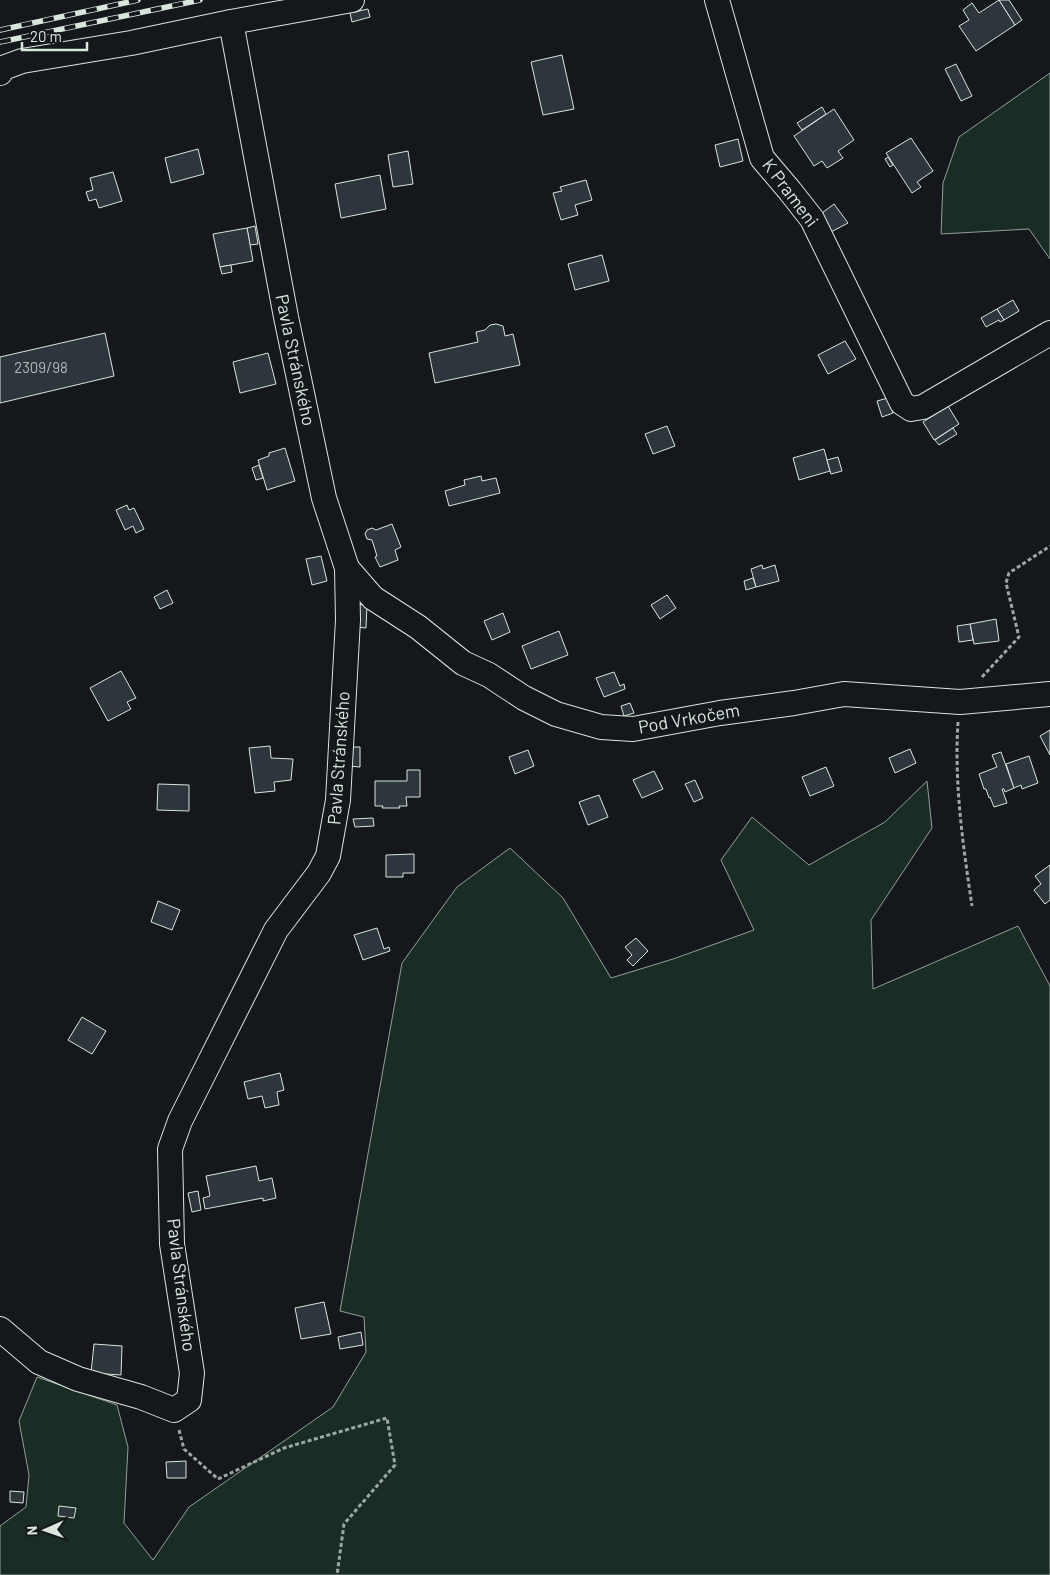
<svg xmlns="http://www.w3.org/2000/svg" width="1050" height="1575" viewBox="0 0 1050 1575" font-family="Barlow,sans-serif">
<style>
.green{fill:#1a2d24;stroke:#939e99}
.building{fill:#2c363c;stroke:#d8e6dc}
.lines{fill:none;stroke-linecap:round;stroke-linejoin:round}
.minor-casing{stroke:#d8e6dc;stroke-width:26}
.path{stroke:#9da8a2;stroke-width:3;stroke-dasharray:4 2.5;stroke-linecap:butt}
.minor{stroke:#14181c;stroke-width:24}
.rail-casing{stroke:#d8e6dc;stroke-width:5.5}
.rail{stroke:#14181c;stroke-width:4;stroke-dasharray:11;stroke-linecap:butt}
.labels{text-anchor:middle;stroke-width:4;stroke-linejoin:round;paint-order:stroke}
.number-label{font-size:15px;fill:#adbab4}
.street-label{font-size:18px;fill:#d8e6dc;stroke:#14181c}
</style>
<rect width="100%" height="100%" fill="#14181c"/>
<g class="green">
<polygon points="1050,73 1050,259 1029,229 941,234 943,183 959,137"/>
<polygon points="927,781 932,828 871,920 873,989 1018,926 1050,986 1050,1575 0,1575 0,1526 26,1507 29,1475 19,1421 37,1377 117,1405 128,1447 124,1523 153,1560 189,1507 333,1407 366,1352 364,1317 340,1311 402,963 457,887 510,848 563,898 611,978 673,959 754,930 721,860 752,817 809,865 885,822"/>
</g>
<g class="building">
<polygon points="999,0 1015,25 976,51 959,26 969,20 963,10 972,3 979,13"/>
<polygon points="999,0 1009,0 1022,20 1015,25"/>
<polygon points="368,9 370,17 352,22 350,13"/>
<polygon points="562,55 574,109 543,115 531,62"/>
<polygon points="956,64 972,96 961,101 945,69"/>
<polygon points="822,107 826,114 802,130 797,123"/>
<polygon points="834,109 854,140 838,151 843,158 827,168 822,161 814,166 794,136"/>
<polygon points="911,138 933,171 917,182 921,187 912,193 886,153"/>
<polygon points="738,139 743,161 720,167 715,145"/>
<polygon points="198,149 204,174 171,183 165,158"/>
<polygon points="408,151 413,184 393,187 388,155"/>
<polygon points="888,157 893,165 890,167 885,159"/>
<polygon points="113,172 122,201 99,208 96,199 89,201 86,192 93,190 90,178"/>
<polygon points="380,175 386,209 341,218 335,184"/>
<polygon points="586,180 592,200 575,205 578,215 561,220 553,193 562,191 560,187"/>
<polygon points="834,204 848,223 827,234 818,216"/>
<polygon points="255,226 258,244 250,245 247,228"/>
<polygon points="247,228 253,261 220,267 213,234"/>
<polygon points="602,255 609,281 575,290 568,264"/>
<polygon points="231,265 232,272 222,274 220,267"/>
<polygon points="1013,300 1019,311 1004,320 997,309"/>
<polygon points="997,309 1004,320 1000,322 999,320 986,327 981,318"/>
<polygon points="496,324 503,326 505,336 513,334 520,365 435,383 429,353 478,342 476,332 485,330 490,325"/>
<polygon points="105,333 114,376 0,403 0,357"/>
<polygon points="845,341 856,359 828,374 818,355"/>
<polygon points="268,353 276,384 240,393 233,362"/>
<polygon points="888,398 893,413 882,417 877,401"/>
<polygon points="948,406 959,424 934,440 923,422"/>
<polygon points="667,426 675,446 653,454 645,434"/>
<polygon points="953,428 957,434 939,445 935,440"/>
<polygon points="285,448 295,481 267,490 258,460 269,456 269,453"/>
<polygon points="824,449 830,471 799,480 793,458"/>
<polygon points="838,457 842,471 831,474 827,460"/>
<polygon points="259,465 263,478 256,480 252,468"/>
<polygon points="481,476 482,481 496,478 500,493 449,506 445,491 465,485 464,480"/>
<polygon points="127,505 129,510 134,508 144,529 136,533 133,526 125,530 116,510"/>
<polygon points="392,524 401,547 395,550 398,560 380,567 375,557 377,556 372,540 367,539 365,534 367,530 372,528 376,530"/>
<polygon points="321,556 327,581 312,585 306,559"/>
<polygon points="762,565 763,569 775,565 779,581 756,587 751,569"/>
<polygon points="753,578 756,587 746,590 744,581"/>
<polygon points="167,590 173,603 160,609 154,597"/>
<polygon points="667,595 676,608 660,619 651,605"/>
<polygon points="356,604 367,605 366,628 355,627"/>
<polygon points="503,613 510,632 492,640 484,621"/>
<polygon points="996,619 999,641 974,644 970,624"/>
<polygon points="970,624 973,640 959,642 957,626"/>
<polygon points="559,631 568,655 531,669 522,646"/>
<polygon points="121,671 136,698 127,702 131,709 108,721 90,688"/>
<polygon points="614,672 620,686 624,684 625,689 604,697 596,678"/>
<polygon points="630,703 634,713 624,716 621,706"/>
<polygon points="1050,730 1050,755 1040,736"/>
<polygon points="270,746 271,758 293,759 291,780 274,782 275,791 255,793 249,748"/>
<polygon points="348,747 360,747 360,767 348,766"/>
<polygon points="910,749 916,763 895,773 889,758"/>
<polygon points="528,750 534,766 515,774 509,757"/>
<polygon points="1001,752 1014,788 1005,792 1004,789 1002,789 1007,803 994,807 990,797 989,798 986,789 984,789 979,774 997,767 992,755"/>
<polygon points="1029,756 1038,783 1022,789 1021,785 1014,788 1006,764"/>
<polygon points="826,767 834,786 810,796 802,777"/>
<polygon points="407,770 420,770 420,797 406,797 407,806 399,806 400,808 382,808 383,806 375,806 375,781 407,781"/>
<polygon points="654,771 663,789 642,798 633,780"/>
<polygon points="695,780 703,798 694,802 685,784"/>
<polygon points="158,784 189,785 189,811 157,810"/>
<polygon points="599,795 608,817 588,825 579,802"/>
<polygon points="373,818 374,826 355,827 353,819"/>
<polygon points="414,854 414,873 403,873 403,877 386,877 386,855"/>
<polygon points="1050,865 1050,900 1045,904 1034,890 1041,884 1035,876"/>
<polygon points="158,901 180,910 172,930 151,922"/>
<polygon points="377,928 384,949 389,947 390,951 363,960 354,935"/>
<polygon points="636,938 648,951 633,966 627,960 632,955 625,947"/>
<polygon points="82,1017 106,1031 92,1054 68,1040"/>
<polygon points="280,1073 284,1090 277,1092 279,1105 265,1108 262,1096 248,1099 244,1082"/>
<polygon points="256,1166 259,1181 272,1178 276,1198 263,1201 263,1198 205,1209 203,1198 210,1196 206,1176"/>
<polygon points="198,1191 201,1210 192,1212 188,1193"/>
<polygon points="324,1302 331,1334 301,1339 295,1308"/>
<polygon points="361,1332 363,1345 340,1349 338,1337"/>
<polygon points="94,1344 122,1346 121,1375 91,1373"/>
<polygon points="186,1461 186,1478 167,1478 166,1462"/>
<polygon points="10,1491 24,1492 23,1503 10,1502"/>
<polygon points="59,1506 76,1508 74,1518 58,1516"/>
</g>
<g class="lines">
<defs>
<g id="minor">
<polyline points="717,0 762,158 790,191 812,219 902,403 911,409 923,407 1050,333"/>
<polyline points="0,73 3,68 22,61 131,43 231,22 352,0"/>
<polyline points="347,568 373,598 418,627 463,663 489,675 524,698 556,714 601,727 633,729 720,713 794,703 844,694 960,702 1050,694"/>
<polyline points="0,1329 39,1362 78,1379 141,1397 174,1410 189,1400 192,1373 172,1244 170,1149 180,1121 276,930 319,873 328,856 338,800 348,620 347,568 324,498 286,317 231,22"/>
</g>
</defs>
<use href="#minor" class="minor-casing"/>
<g class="path">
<polyline points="982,677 1019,637 1006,583 1009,573 1050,546"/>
<path d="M958 722C954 784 963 845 972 906"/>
<polyline points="179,1430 184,1449 218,1479 284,1448 387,1418 395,1465 344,1524 337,1575"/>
</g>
<use href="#minor" class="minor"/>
<defs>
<g id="rail">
<polyline points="0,30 138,0"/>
<polyline points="0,42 200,0"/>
</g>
</defs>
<use href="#rail" class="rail-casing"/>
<use href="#rail" class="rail"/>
</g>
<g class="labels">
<g class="number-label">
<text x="41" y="373">2309/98</text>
</g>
<g class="street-label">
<text transform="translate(790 193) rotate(53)" y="6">K Prameni</text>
<text transform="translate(295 360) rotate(78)" y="6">Pavla Stránského</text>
<text transform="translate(689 719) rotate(-10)" y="6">Pod Vrkočem</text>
<text transform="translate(339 758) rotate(-86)" y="6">Pavla Stránského</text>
<text transform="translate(181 1285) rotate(83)" y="6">Pavla Stránského</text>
</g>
</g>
<g transform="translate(45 1530) rotate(268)" stroke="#14181c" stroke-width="4" paint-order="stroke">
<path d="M0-4L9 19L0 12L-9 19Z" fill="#d8e6dc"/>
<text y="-8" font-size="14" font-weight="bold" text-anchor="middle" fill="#d8e6dc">N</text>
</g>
<path d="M22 42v8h65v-8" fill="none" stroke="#d8e6dc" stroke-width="2.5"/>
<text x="30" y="42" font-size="15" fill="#d8e6dc" stroke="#14181c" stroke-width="4" paint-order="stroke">20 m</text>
</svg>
